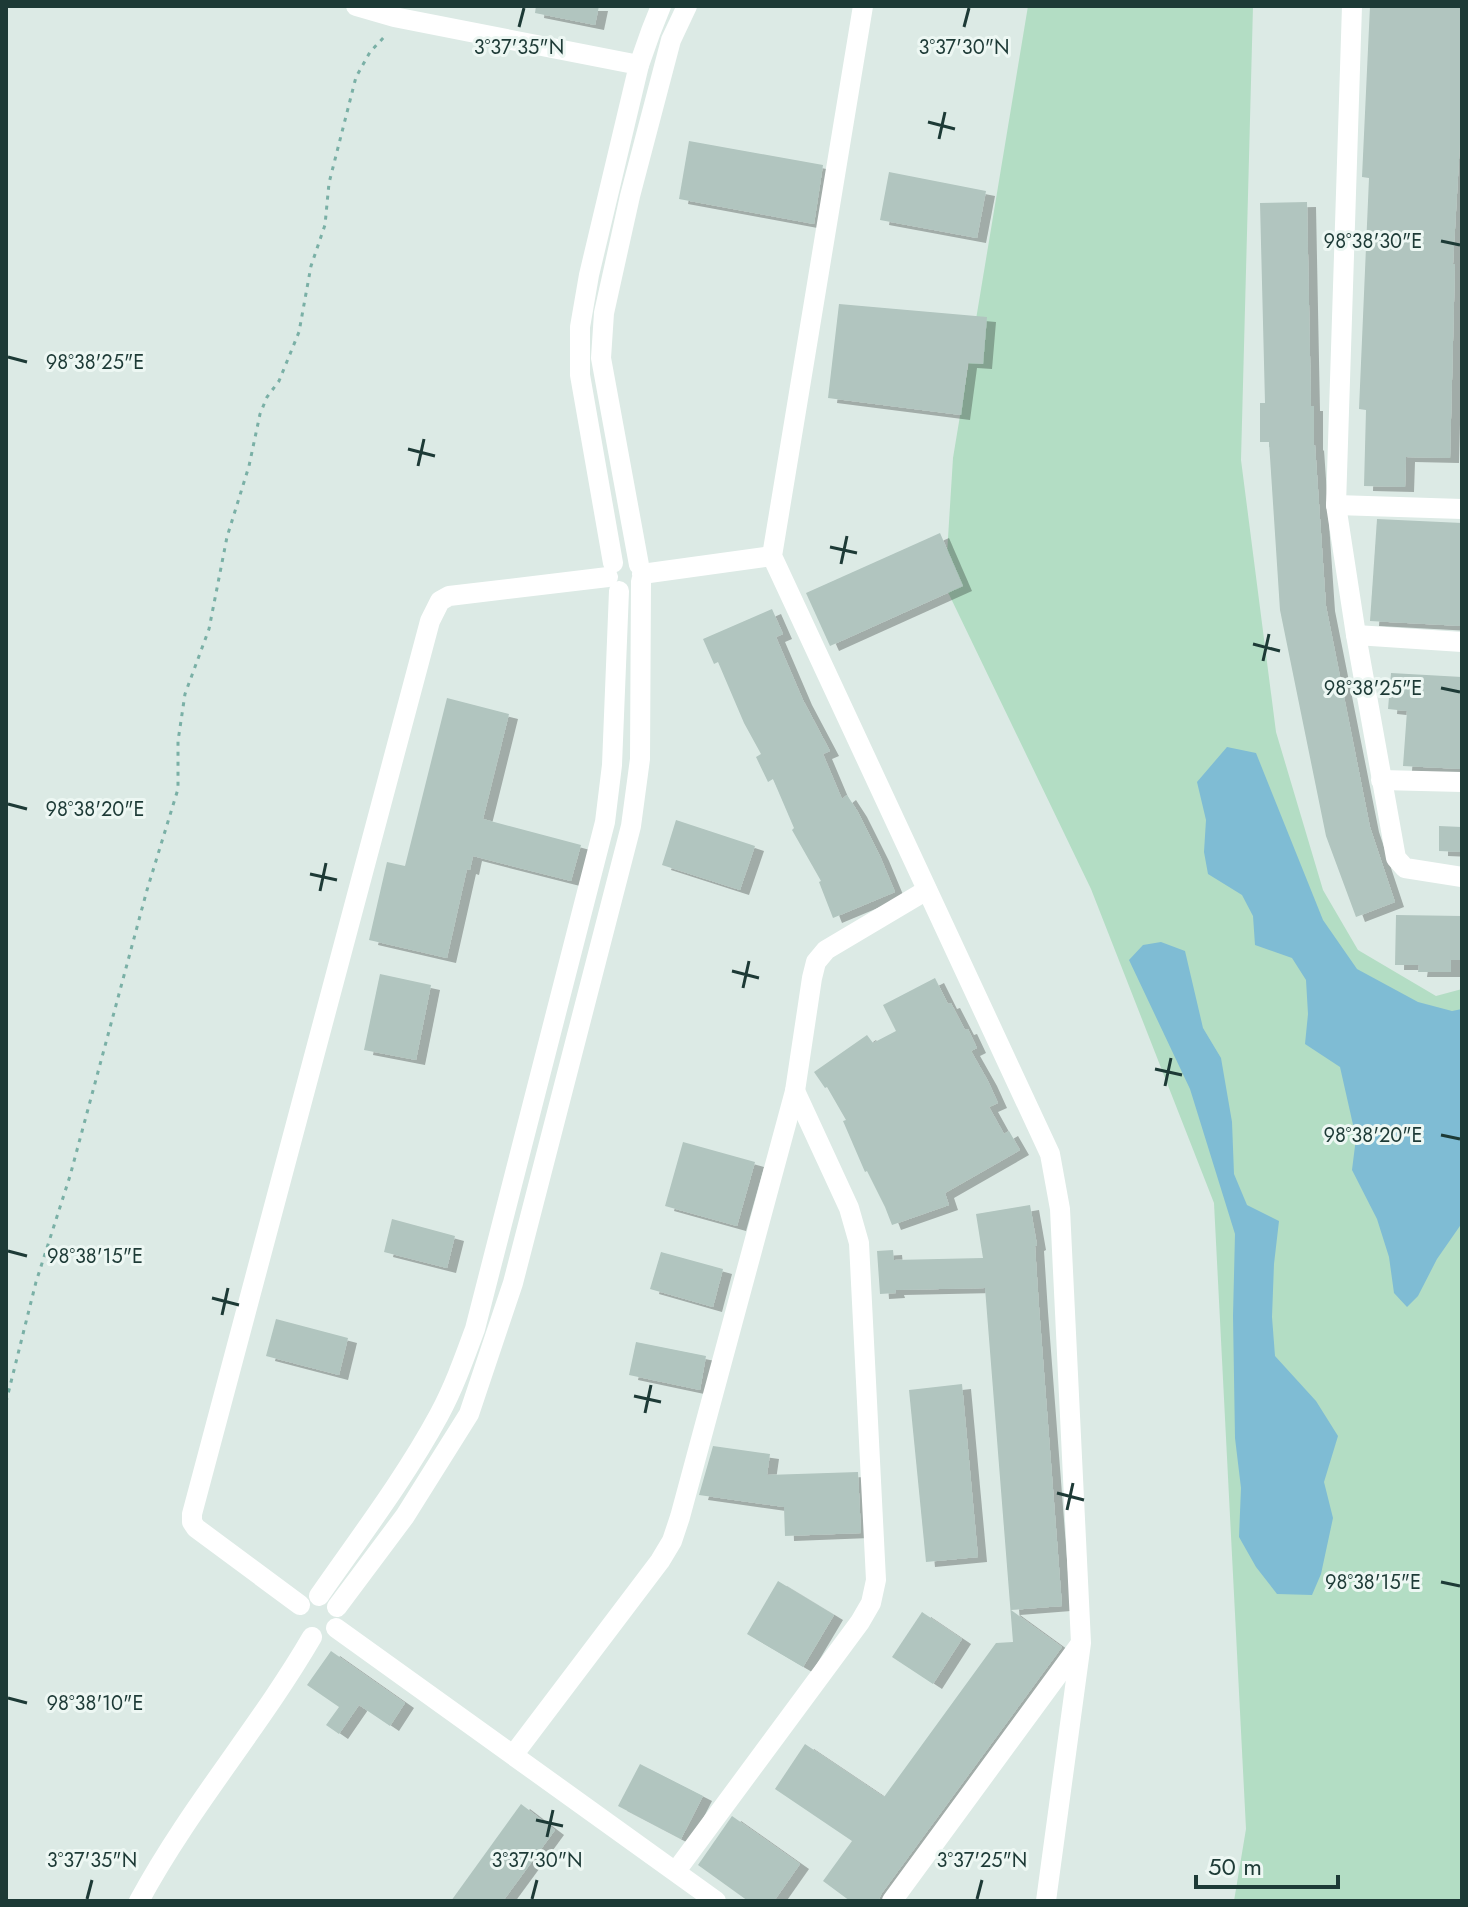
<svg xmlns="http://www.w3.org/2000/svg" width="1468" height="1907" viewBox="0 0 1468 1907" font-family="Jost,sans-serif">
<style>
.green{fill:#b3ddc4}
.water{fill:#7fbcd4}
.building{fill:#b1c5bf;filter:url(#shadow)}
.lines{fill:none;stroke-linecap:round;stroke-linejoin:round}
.path{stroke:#7ab0a6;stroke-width:3;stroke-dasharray:4 6;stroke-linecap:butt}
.minor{stroke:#fff;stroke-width:20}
.ticks{fill:none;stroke:#1d3a36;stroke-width:3}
.ticks-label{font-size:20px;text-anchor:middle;fill:#1d3a36;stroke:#edf7f3;stroke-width:6;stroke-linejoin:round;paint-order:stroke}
</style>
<defs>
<filter id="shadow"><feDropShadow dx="9" dy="5" stdDeviation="0" flood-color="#0004"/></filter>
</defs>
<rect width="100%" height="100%" fill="#dceae5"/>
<polygon class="green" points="1028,6 1253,6 1241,460 1276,732 1323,890 1358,950 1436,996 1462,989 1462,1901 1234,1901 1246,1829 1214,1203 1091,889 945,586 953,458"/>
<g class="water">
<polygon points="1227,747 1256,753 1323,920 1357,969 1418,1002 1452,1011 1462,1009 1462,1223 1437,1259 1418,1296 1407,1307 1394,1293 1389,1257 1377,1219 1352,1170 1356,1138 1340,1067 1305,1044 1308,1014 1306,980 1292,958 1255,945 1253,916 1242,895 1208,874 1204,852 1206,820 1197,782"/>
<polygon points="1161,942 1185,951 1203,1028 1221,1058 1232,1122 1234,1174 1247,1205 1279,1221 1274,1264 1272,1317 1275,1356 1316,1401 1338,1436 1324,1482 1333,1518 1321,1574 1312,1595 1277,1594 1256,1567 1239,1537 1241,1488 1235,1438 1233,1316 1235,1234 1190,1089 1129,960 1143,945"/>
</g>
<g class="building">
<polygon points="536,6 599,6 595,25 535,13"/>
<polygon points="1370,6 1462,6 1462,107 1453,264 1455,264 1450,458 1406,457 1405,487 1364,486 1366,410 1359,409 1369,178 1362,177"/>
<polygon points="689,141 823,165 814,224 679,199"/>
<polygon points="889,172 986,191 977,238 880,220"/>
<polygon points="1307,202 1311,406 1314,406 1314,446 1315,445 1326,606 1370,827 1395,902 1356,917 1326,836 1280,610 1269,442 1260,442 1260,403 1265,403 1260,203"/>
<polygon points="839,304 987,317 983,364 968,363 961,415 828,398"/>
<polygon points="1377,519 1462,523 1462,626 1370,621"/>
<polygon points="940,533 963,586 830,646 806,593"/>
<polygon points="772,609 783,634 776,637 803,700 830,751 823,754 842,799 847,795 858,812 880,856 895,892 833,918 819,882 821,881 792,830 794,828 773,779 768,782 756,757 761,754 744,723 718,662 714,664 703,639"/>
<polygon points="1391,673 1462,677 1462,769 1403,766 1407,711 1388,709"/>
<polygon points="447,698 509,714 483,819 581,845 571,881 473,856 470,870 467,869 447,958 369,940 387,862 405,866"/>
<polygon points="676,820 755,846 740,890 662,865"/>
<polygon points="1439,826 1462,827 1462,852 1439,851"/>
<polygon points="1396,915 1462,916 1462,960 1451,960 1451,972 1418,972 1419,965 1395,965"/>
<polygon points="380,974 431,985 416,1060 364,1050"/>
<polygon points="935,978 948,1004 951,1003 965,1030 968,1029 977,1048 971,1051 988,1081 998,1103 989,1107 1004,1134 1009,1131 1020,1150 945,1193 949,1205 892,1225 885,1207 867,1171 865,1172 843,1121 846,1120 827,1087 825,1088 814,1072 867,1035 873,1043 896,1031 883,1005"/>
<polygon points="683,1142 755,1162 737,1226 665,1206"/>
<polygon points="1030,1205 1037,1245 1035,1246 1039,1307 1062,1606 1011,1610 1062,1647 882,1893 878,1901 850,1901 823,1881 852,1841 775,1789 805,1744 884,1797 996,1643 1013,1642 985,1288 895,1290 896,1293 880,1294 877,1251 893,1250 894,1260 983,1258 976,1214"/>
<polygon points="392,1219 455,1236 447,1268 384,1252"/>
<polygon points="661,1252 723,1269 713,1307 650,1289"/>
<polygon points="276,1319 348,1338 339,1375 266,1356"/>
<polygon points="636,1342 706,1356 700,1390 629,1375"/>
<polygon points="962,1384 978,1557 926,1562 909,1390"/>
<polygon points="713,1446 770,1454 767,1475 858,1472 861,1533 785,1536 784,1507 699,1495"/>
<polygon points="778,1581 834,1615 803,1667 747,1634"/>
<polygon points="922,1612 962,1639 933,1684 892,1657"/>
<polygon points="331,1651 405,1703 390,1726 359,1705 339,1734 326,1725 339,1707 307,1685"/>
<polygon points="640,1764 703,1796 681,1839 618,1806"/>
<polygon points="521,1804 555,1830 503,1901 451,1901"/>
<polygon points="732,1816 800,1864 774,1901 748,1901 698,1865"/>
</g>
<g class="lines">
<polyline class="path" points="6,1402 36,1282 70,1176 147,890 178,789 178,741 185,694 209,629 227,537 249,466 260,414 267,397 279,381 299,332 311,266 325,225 329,183 356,77 370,52 385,36"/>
<g class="minor">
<polyline points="356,6 394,17 639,65"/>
<polyline points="863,6 772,556 1050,1154 1060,1209 1081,1643 1046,1901"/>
<polyline points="1352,6 1336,505 1356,635 1396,858 1405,868 1462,877"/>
<polyline points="1336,505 1462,509"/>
<polyline points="613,563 580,375 580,327 589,275 639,65 651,31 661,6"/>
<polyline points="639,565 601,358 604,313 630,196 671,40 687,6"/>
<polyline points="642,574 772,556"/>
<polyline points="1356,635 1462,642"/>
<polyline points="1381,780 1462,782"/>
<path d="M319 1596C360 1537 405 1478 439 1415 454 1387 464 1359 475 1329L605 822 612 765 619 591"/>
<polyline points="300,1605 196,1528 192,1522 192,1514 430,621 440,601 449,596 608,577"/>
<polyline points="337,1607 405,1516 469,1414 513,1283 631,826 640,759 641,581"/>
<polyline points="336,1628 716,1901"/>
<polyline points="514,1754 660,1561 672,1541 680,1517 795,1091 812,978 816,962 826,950 927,890"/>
<polyline points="676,1871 860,1622 871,1603 876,1580 859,1243 849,1208 795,1091"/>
<path d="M139 1901C189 1808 259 1728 312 1637"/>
<polyline points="892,1901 1079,1646"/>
</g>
</g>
<path class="ticks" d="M519 27 524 8M964 27 969 8M928 122 955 129M939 139 945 112M1441 241 1460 245M8 357 27 362M408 449 435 456M418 466 424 439M830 547 857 553M841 564 847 536M1253 644 1280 651M1263 661 1269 634M1441 688 1460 692M8 804 27 809M310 874 337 880M320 891 326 863M732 971 759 978M743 988 749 961M1155 1069 1182 1075M1165 1086 1171 1058M1441 1135 1460 1139M8 1251 27 1256M212 1298 239 1305M222 1315 228 1288M634 1396 661 1402M645 1413 651 1385M1057 1493 1084 1500M1067 1510 1073 1483M1441 1582 1460 1586M8 1698 27 1703M536 1820 563 1826M547 1837 553 1810M87 1899 92 1880M532 1899 537 1880M977 1899 982 1880"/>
<g class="ticks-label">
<text x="519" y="54">3°37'35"N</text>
<text x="964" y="54">3°37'30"N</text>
<text x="1373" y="248">98°38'30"E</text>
<text x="95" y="369">98°38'25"E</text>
<text x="1373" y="695">98°38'25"E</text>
<text x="95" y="816">98°38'20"E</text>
<text x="1373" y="1142">98°38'20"E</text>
<text x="95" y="1263">98°38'15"E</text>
<text x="1373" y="1589">98°38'15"E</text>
<text x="95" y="1710">98°38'10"E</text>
<text x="92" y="1867">3°37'35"N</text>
<text x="537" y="1867">3°37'30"N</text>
<text x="982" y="1867">3°37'25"N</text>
</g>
<rect width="1468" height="1907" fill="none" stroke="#1d3a36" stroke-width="16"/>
<path d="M1196 1875v12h142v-12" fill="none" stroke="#1d3a36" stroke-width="4"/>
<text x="1208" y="1875" font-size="24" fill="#1d3a36" stroke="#edf7f3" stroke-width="6" paint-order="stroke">50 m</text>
</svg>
